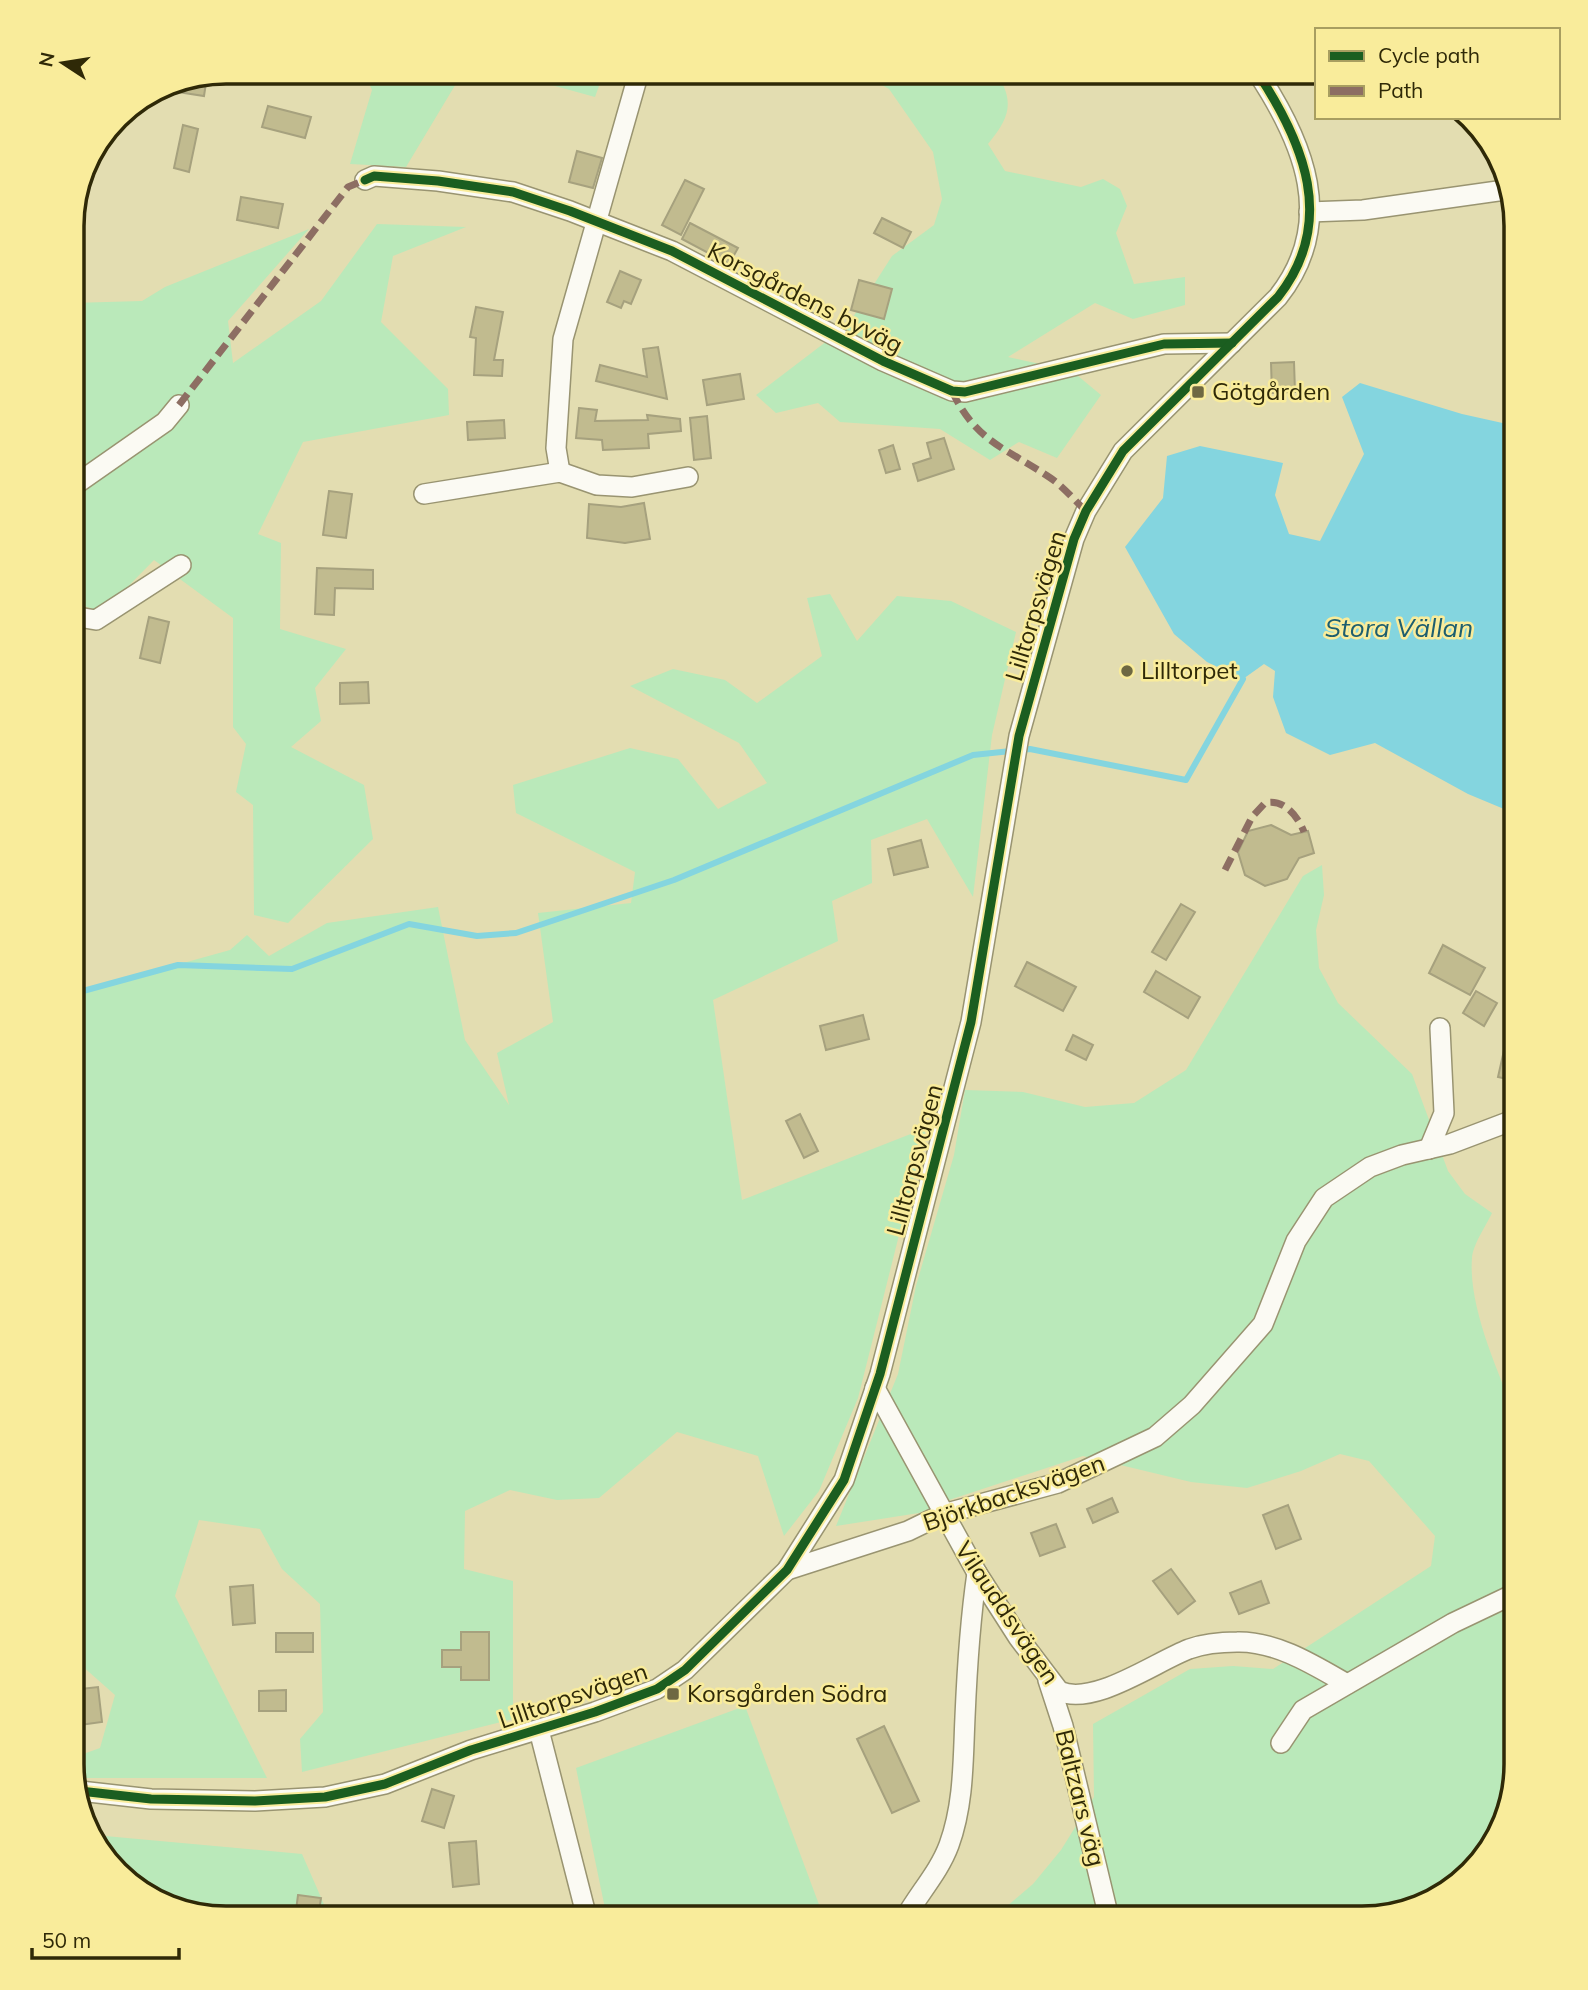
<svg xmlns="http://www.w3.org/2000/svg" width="1588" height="1990" viewBox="0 0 1588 1990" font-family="Mulish,sans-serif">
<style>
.green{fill:#bae9ba}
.water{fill:#84d5df}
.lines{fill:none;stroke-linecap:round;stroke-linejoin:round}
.stream{stroke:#84d5df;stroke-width:6}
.building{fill:#c1bb8f;stroke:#a6a17e;stroke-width:2}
.street-casing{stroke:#999471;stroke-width:22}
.street{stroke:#fbfaf3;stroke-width:19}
.quiet{stroke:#8d6e63;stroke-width:7;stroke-dasharray:14 7;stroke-linecap:butt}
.cycleway-casing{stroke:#f9ec9b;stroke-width:13}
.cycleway{stroke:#1b5e20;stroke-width:9}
.poi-dot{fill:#6e6842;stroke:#f9ec9b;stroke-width:2.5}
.labels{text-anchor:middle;stroke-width:5;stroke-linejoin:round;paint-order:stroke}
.street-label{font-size:24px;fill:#2f2907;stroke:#f9ec9b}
.poi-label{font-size:24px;fill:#2f2907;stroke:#f9ec9b;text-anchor:start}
.water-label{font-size:26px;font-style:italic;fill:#1d5e6f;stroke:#f9ec9b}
.rim{fill:none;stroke:#2f2907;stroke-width:3.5}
</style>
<rect width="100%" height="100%" fill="#e3ddb1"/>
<g class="green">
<polygon points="364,72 463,72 406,167 350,164 372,90"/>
<polygon points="504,72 604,72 595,97"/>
<path d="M859 72H996C1015 102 1010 117 988 144L1005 171 1081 187 1103 179 1120 189 1127 206 1116 233 1134 284 1185 277V305L1133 319 1095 303 1008 357 1072 371 1101 395 1057 458 1019 442 990 460 940 429 840 422 818 403 776 413 756 395 848 325 892 256 934 225 942 199 933 152 889 89Z"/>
<polygon points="377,224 466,227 393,256 381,322 448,389 449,415 303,442 258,534 281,543 280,629 346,649 315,688 321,721 291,747 364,785 373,839 288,923 254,915 253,805 236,792 246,744 233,727 233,618 154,560 102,613 72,601 72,303 142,301 165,287 309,229 228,321 233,363 321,301"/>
<polygon points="830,594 857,641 897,596 951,601 1016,632 992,735 973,897 927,819 871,840 872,883 832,901 838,941 713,1000 742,1200 926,1128 858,1398 819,1491 784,1536 758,1456 677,1432 599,1498 557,1500 510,1490 465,1511 464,1569 513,1581 513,1719 302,1772 300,1739 323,1712 320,1604 282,1569 260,1529 199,1520 175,1596 267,1778 76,1778 72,1758 100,1748 115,1695 72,1657 72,994 230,950 247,935 269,956 327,923 438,907 465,1040 509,1105 497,1053 553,1022 538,913 631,903 635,872 516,813 513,785 630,748 678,759 718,809 767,783 739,743 630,686 673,669 725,680 757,703 822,656 807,598"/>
<path d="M1322 865 1324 895 1316 930 1319 968 1338 1003 1412 1074 1448 1171 1465 1194 1492 1213C1486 1226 1473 1244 1472 1258 1468 1306 1498 1372 1516 1416V1764L1496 1841 1448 1892 1362 1918H993L1033 1884 1061 1850 1094 1797 1093 1724 1190 1669 1233 1666 1273 1669 1431 1566 1435 1536 1369 1461 1340 1454 1301 1471 1247 1488 1191 1482 1083 1456 946 1501 919 1513 836 1526 898 1374 916 1286 954 1155 965 1090 1023 1092 1085 1107 1134 1103 1186 1070 1303 876Z"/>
<polygon points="745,1706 824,1918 607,1918 576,1768"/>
<polygon points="94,1835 302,1854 330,1918 226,1918 157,1902 98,1850"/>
</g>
<polygon class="water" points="1360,383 1462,414 1516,426 1516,814 1468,794 1375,743 1330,755 1286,733 1273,697 1275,671 1264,664 1243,679 1207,662 1174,634 1125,547 1163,498 1167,456 1200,446 1283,463 1275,495 1289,534 1320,541 1364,454 1342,397"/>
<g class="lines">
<polyline class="stream" points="72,994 178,965 292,969 409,924 477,936 516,933 674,880 973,755 1030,749 1186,780 1243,679"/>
</g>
<g class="building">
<polygon points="207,76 204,96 158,89 167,83"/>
<polygon points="268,106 311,117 305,138 262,127"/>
<polygon points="183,125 198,129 189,172 174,168"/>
<polygon points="577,151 602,158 593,188 569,182"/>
<polygon points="685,180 704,189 681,235 662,225"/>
<polygon points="241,197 283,204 278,228 237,220"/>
<polygon points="882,218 911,232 903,248 874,233"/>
<polygon points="690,223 738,248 729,264 682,239"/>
<polygon points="620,271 641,280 631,304 624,301 621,308 607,302"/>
<polygon points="859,280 892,289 884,319 851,310"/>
<polygon points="476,307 503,312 494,360 503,360 502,376 474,375 476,338 470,337"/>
<polygon points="658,347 667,399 596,381 600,365 647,377 643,349"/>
<polygon points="1294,362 1295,392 1272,393 1271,363"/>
<polygon points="740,374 744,399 707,405 703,380"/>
<polygon points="579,408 597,410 595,421 648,420 647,415 680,419 681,431 648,434 649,448 603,450 602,440 576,438"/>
<polygon points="707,416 711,458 694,460 690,418"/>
<polygon points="504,420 505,438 468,440 467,422"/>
<polygon points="944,438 954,469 918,481 913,464 931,458 927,443"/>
<polygon points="893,445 900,469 886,473 879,450"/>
<polygon points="329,491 352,494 346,538 323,535"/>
<polygon points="644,503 650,539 625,543 587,538 589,504 621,507"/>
<polygon points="317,568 373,570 373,589 335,588 334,615 315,614"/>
<polygon points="149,617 169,622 160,663 140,658"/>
<polygon points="368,682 369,703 340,704 340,683"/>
<polygon points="1271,825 1291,835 1308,831 1314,853 1299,858 1287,879 1265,886 1245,875 1238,852 1248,831"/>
<polygon points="921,840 928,867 894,875 888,849"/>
<polygon points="1181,904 1195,912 1166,960 1152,952"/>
<polygon points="1443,945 1485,968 1470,995 1429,973"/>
<polygon points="1027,962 1076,987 1063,1011 1015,986"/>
<polygon points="1156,971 1200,997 1188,1018 1144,992"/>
<polygon points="1476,991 1497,1003 1484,1026 1463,1013"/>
<polygon points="863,1015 869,1039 826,1050 820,1026"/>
<polygon points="1510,1024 1516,1025 1516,1081 1498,1077"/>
<polygon points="1073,1035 1093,1045 1086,1060 1066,1050"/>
<polygon points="800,1114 818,1151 804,1158 786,1121"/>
<polygon points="1112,1498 1118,1512 1093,1523 1087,1509"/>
<polygon points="1288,1505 1301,1539 1276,1549 1263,1515"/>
<polygon points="1056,1524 1065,1547 1040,1556 1031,1533"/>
<polygon points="1171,1569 1195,1601 1178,1614 1153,1581"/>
<polygon points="1261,1581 1269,1603 1239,1614 1230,1593"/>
<polygon points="253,1585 255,1623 233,1625 230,1587"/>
<polygon points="461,1632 489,1632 489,1680 461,1680 461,1667 442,1667 442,1650 461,1650"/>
<rect x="276" y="1633" width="37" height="19"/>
<polygon points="98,1687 102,1722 72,1726 72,1690"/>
<polygon points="286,1690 286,1711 259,1711 259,1691"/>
<polygon points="884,1726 919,1801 892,1813 857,1739"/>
<polygon points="432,1789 454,1796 444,1828 422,1821"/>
<polygon points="476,1841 479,1884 453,1887 449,1843"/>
<polygon points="298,1895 321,1898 318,1918 295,1918"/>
</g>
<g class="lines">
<defs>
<g id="street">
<polyline points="365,180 374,176 438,181 513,192 570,211 672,251 883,361 952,391 965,392 1164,344 1232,343"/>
<polyline points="1309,212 1363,210 1505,190"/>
<polyline points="560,472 556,448 563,339 639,72"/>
<polyline points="72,487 165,422 179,405"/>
<polyline points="424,494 560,472 597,485 632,487 688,477"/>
<polyline points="72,616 96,620 181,565"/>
<polyline points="1429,1149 1444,1113 1440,1028"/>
<path d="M875 1388 977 1573 1018 1637 1059 1691C1093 1707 1155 1662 1189 1649 1203 1644 1222 1642 1237 1642 1276 1641 1314 1665 1347 1684"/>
<polyline points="787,1570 908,1531 943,1514 1058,1483 1155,1437 1192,1405 1263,1324 1296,1241 1324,1198 1370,1167 1402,1155 1450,1144 1516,1119"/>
<polyline points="1048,1680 1063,1726 1109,1918"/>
<polyline points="539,1730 587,1918"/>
<polyline points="1281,1743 1303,1710 1453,1623 1516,1593"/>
<path d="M80 1791 151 1799 255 1801 325 1797 385 1784 471 1750 595 1712 657 1689 685 1670 787 1570 844 1480 880 1374 971 1022 1019 736 1074 539 1086 511 1123 451 1278 297C1337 222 1304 143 1257 72"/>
<path d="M905 1918C919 1893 939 1872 949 1845 964 1804 963 1760 965 1717 967 1669 970 1621 977 1573"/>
</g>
</defs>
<use href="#street" class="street-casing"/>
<use href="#street" class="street"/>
<g class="quiet">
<path d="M952 391C976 442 1006 448 1049 477 1063 486 1074 500 1086 511"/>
<polyline points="179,405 348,187 365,180"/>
<path d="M1225 870 1252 817 1265 803C1283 798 1298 816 1304 832"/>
</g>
<defs>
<g id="cycleway">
<polyline points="365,180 374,176 438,181 513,192 570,211 672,251 883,361 952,391 965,392 1164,344 1232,343"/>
<path d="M80 1791 151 1799 255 1801 325 1797 385 1784 471 1750 595 1712 657 1689 685 1670 787 1570 844 1480 880 1374 971 1022 1019 736 1074 539 1086 511 1123 451 1278 297C1337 222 1304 143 1257 72"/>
</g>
</defs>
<use href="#cycleway" class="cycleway-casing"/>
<use href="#cycleway" class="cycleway"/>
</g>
<g class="poi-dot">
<rect x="1191" y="385" width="14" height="14" rx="3.5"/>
<circle cx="1127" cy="671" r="7"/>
<rect x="666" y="1687" width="14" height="14" rx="3.5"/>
</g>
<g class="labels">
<g class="street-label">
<text transform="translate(805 298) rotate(27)" y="8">Korsgårdens byväg</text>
<text transform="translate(1036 606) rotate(-73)" y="8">Lilltorpsvägen</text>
<text transform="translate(915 1160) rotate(-75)" y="8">Lilltorpsvägen</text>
<text transform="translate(1014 1493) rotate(-19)" y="8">Björkbacksvägen</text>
<text transform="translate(1007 1613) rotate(56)" y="8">Vilauddsvägen</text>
<text transform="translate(573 1696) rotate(-19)" y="8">Lilltorpsvägen</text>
<text transform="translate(1080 1798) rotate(76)" y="8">Baltzars väg</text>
</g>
<g class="poi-label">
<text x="1212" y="400">Götgården</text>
<text x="1141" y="679">Lilltorpet</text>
<text x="687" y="1702">Korsgården Södra</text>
</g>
<g class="water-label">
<text x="1399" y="637">Stora Vällan</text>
</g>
</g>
<path d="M0 0H1588V1990H0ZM226 84H1362A142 142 0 0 1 1504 226V1764A142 142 0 0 1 1362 1906H226A142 142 0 0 1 84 1764V226A142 142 0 0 1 226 84Z" fill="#f9ec9b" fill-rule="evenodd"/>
<path class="rim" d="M226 84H1362A142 142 0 0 1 1504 226V1764A142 142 0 0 1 1362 1906H226A142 142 0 0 1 84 1764V226A142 142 0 0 1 226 84Z"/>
<rect x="1315" y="28" width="245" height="91" fill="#f9ec9b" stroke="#a89e60" stroke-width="2"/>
<rect x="1329" y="51" width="35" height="10" fill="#1b5e20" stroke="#a89e60" stroke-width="2"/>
<text x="1378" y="63" font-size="21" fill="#2f2907">Cycle path</text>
<rect x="1329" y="86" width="35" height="10" fill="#8d6e63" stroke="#a89e60" stroke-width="2"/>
<text x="1378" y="98" font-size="21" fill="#2f2907">Path</text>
<g transform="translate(63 63) rotate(282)" stroke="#f9ec9b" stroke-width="5" paint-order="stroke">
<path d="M0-5L12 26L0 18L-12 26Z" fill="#2f2907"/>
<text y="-10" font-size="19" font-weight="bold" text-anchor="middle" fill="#2f2907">N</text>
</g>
<path d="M32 1948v10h147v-10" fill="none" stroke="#2f2907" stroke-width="3.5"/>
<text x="42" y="1948" font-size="21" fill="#2f2907" stroke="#f9ec9b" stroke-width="5" paint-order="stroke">50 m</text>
</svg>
